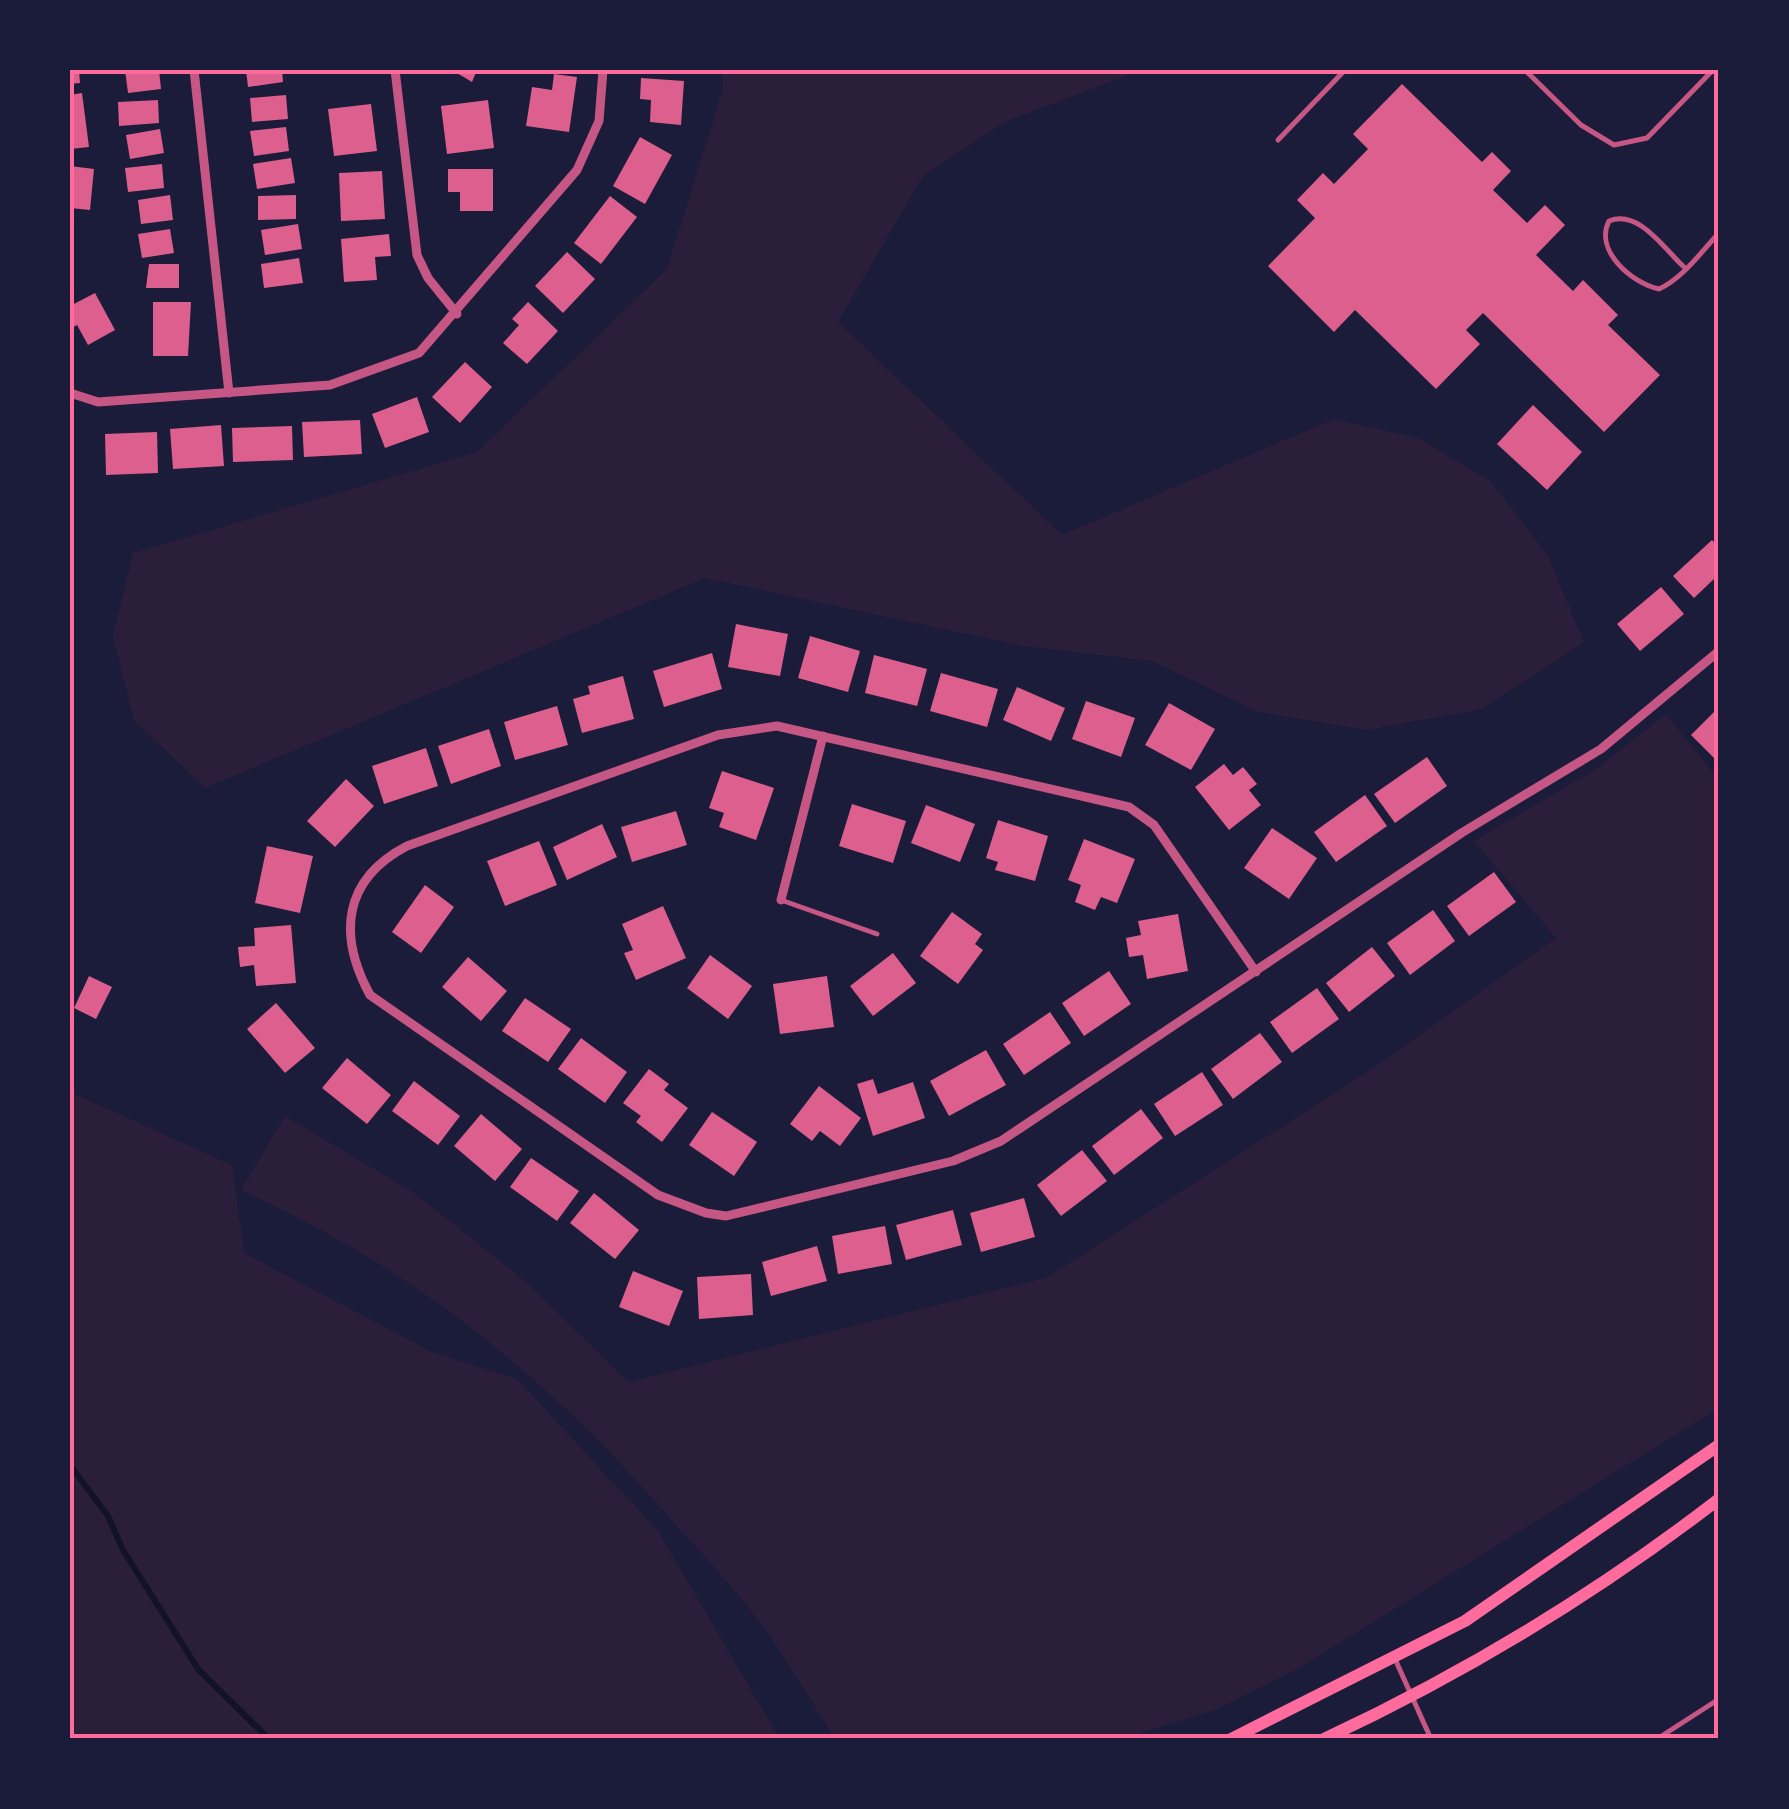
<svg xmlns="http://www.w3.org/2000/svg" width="1789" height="1809" viewBox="0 0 1789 1809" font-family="'Open Sans',sans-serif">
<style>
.green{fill:#2a1e3b}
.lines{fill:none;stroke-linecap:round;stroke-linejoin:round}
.stream{stroke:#12122b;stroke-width:6}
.building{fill:#dd5f8e}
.service{stroke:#c65784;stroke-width:5}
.minor{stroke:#c65784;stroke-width:9}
.secondary{stroke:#ff6b9d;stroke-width:12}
.neatline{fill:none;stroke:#ff6b9d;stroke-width:4}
</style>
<rect width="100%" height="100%" fill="#1b1b3a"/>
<g class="green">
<polygon points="721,70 1142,70 1005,122 923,176 838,322 1062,535 1334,419 1418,438 1490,481 1547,554 1584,642 1482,709 1367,730 1258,712 1152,661 1023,646 705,578 205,788 134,720 113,635 133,553 477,452 667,269 723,89"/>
<path d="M1666 714 1719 780V1408L1299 1668 1215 1710 1123 1739H835C817 1710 797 1677 779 1650 751 1606 713 1566 678 1527 547 1377 423 1274 241 1190L285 1116 413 1192 524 1280 628 1382 1046 1278 1372 1069 1556 938 1474 841 1596 769Z"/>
<polygon points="70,1092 232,1165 244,1253 432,1352 517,1379 658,1531 780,1739 70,1739"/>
</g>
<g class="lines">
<polyline class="stream" points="70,1465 108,1516 123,1550 198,1669 269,1739"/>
</g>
<g class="building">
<polygon points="70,70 79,70 80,83 70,84"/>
<polygon points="125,70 159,70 161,89 128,93"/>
<polygon points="246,70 282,70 283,82 248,87"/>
<polygon points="452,70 477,70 472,82"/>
<polygon points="554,74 577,77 569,132 526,126 532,87 552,90"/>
<polygon points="641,78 684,81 681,125 650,122 651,100 640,99"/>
<polygon points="1402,84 1482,162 1492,152 1511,171 1493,190 1527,223 1545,205 1565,225 1536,255 1573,291 1583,280 1618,315 1608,325 1660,375 1604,432 1483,313 1466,330 1480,344 1436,389 1355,310 1334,332 1268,266 1315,218 1297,200 1323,173 1334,184 1368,149 1353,134"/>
<polygon points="82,93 89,147 70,149 70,95"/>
<polygon points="286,95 288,119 252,122 250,98"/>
<polygon points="158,100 159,123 119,126 118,102"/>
<polygon points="488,100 494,148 447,154 441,106"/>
<polygon points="371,104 377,151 334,156 328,109"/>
<polygon points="286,127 289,151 254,156 250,131"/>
<polygon points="160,129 164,153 130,159 126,135"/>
<polygon points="640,137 672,155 645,204 613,186"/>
<polygon points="291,158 295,183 257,189 253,164"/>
<polygon points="162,164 164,188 128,192 125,168"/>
<polygon points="70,166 94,169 90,210 70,208"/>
<polygon points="448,169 493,169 493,211 460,211 460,192 448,192"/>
<polygon points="382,171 385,219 341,221 339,173"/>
<polygon points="170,195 173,220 141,224 138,200"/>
<polygon points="296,195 296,219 258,220 258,196"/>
<polygon points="610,196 637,217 601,264 574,243"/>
<polygon points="298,224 302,249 265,255 261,230"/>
<polygon points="170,229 174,253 142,258 138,234"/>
<polygon points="389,234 391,256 375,257 377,280 344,282 341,239"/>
<polygon points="567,252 595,279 563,313 535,286"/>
<polygon points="299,258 303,283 264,288 261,264"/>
<polygon points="149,264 179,264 179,288 146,288"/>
<polygon points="95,293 115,330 88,345 77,325 70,329 70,306"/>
<polygon points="153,302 191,302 188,356 153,356"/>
<polygon points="528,302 558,331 527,364 503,343 519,325 512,319"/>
<polygon points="465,362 492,387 460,423 432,397"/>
<polygon points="417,397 429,432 385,448 372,414"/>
<polygon points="1533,405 1582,452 1547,490 1497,444"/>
<polygon points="360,420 362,454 304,457 302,422"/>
<polygon points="221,425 224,466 173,469 170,429"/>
<polygon points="292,426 293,460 233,462 232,428"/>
<polygon points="157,432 158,473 106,475 105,434"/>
<polygon points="1712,540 1719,547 1719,583 1715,578 1694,598 1673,576"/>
<polygon points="1661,587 1684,614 1640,651 1617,624"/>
<polygon points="736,624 788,634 780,676 728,667"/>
<polygon points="810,636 860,651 848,692 798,678"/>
<polygon points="712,653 722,689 664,707 653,671"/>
<polygon points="874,655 927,669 917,706 865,693"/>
<polygon points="941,673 998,689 987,727 930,711"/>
<polygon points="623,676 634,719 582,733 573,699 590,694 588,686"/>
<polygon points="1017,687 1065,708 1051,741 1003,720"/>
<polygon points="1086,701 1135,718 1121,757 1072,739"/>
<polygon points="1169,703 1215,729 1191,770 1145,745"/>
<polygon points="557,706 568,745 515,760 504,722"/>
<polygon points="1719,707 1719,754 1715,759 1691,735"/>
<polygon points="489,729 501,766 451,784 438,746"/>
<polygon points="426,748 438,786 384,804 372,766"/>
<polygon points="1427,757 1447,786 1395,823 1374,794"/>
<polygon points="1224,764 1233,775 1243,767 1257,784 1249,790 1261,805 1229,830 1195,787"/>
<polygon points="722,771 774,788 756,840 719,827 724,813 709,808"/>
<polygon points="346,779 374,806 335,847 307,821"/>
<polygon points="1365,795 1387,826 1336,862 1314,832"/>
<polygon points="852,804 906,821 893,863 839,846"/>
<polygon points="926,805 975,824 960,862 911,843"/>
<polygon points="676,811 687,845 632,862 621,827"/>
<polygon points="998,820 1048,836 1035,881 995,870 998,862 986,858"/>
<polygon points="602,824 617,857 567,880 553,847"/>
<polygon points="1272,828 1317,858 1289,899 1244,868"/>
<polygon points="1084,839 1135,859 1117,903 1101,897 1095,910 1075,902 1081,885 1068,880"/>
<polygon points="539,841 557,885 505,906 487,861"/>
<polygon points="267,846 313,856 300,913 255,903"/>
<polygon points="1494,872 1516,902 1469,936 1447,906"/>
<polygon points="425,885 454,907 421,953 392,932"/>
<polygon points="663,906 686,958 636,980 624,953 633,950 622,924"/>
<polygon points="1433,910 1455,941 1410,975 1387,943"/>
<polygon points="952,912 982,934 975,944 983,950 958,984 920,956"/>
<polygon points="1178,914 1188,971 1147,979 1143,955 1129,957 1126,938 1141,935 1138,921"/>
<polygon points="291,925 296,983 256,986 254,965 240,967 238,947 255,946 254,928"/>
<polygon points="1372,947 1395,976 1349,1012 1326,983"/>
<polygon points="893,953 916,983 873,1016 850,986"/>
<polygon points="710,955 752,986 728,1019 687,988"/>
<polygon points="468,957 507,991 481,1021 442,987"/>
<polygon points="1109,971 1131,1004 1084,1036 1062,1003"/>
<polygon points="89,976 112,987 96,1019 74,1008"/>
<polygon points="827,976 834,1027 780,1034 773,984"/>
<polygon points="1317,988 1339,1019 1292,1053 1270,1022"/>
<polygon points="525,998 571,1029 548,1062 502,1031"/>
<polygon points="276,1003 315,1048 285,1073 247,1029"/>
<polygon points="1050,1012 1071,1043 1024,1075 1003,1044"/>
<polygon points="1260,1033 1282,1062 1233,1099 1211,1069"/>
<polygon points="581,1038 627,1072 605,1103 558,1069"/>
<polygon points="986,1050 1006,1085 949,1116 930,1081"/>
<polygon points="347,1058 391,1095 367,1124 322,1088"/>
<polygon points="649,1069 669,1084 664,1090 688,1108 662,1142 636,1122 641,1116 623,1103"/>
<polygon points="1202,1072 1223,1105 1175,1136 1154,1104"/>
<polygon points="873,1079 878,1094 913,1082 925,1118 873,1136 857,1084"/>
<polygon points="414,1081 460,1116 438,1145 392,1111"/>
<polygon points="819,1086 861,1118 840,1146 820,1131 812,1141 790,1124"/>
<polygon points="1141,1109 1163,1138 1114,1175 1092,1146"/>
<polygon points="712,1112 757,1142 734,1176 689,1145"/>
<polygon points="481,1114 522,1149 495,1181 454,1146"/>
<polygon points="1082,1150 1107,1181 1061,1216 1037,1185"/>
<polygon points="531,1158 579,1191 557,1221 510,1187"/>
<polygon points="594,1193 639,1230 615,1259 570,1223"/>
<polygon points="1024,1198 1035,1237 981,1252 970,1213"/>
<polygon points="953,1210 962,1245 906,1260 896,1225"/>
<polygon points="885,1226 892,1264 838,1274 832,1236"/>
<polygon points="817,1246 827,1281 771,1296 762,1262"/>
<polygon points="633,1271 683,1291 669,1326 619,1307"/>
<polygon points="751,1274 753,1315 699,1319 697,1277"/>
</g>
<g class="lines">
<g class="service">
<polyline points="1525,70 1581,125 1614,145 1647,138 1713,70"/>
<polyline points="1278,140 1345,70"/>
<path d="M1685 268C1664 249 1639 209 1609 221 1594 250 1631 283 1659 289 1683 278 1701 252 1719 233"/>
<polyline points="781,900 877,934"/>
<polyline points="1395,1659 1431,1739"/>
<polyline points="1657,1739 1719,1699"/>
</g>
<g class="minor">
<polyline points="194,70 229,393"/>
<polyline points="395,70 417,255 428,278 457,314"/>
<polyline points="70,393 98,402 330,385 419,353 577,170 599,121 603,70"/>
<polyline points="781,900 823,736"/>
<path d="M1256 972 1154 825 1129 807 777 726 718 735 407 846C342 880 338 936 370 995L658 1195 706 1213 726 1216 953 1161 1001 1141 1463 832 1601 749 1719 651"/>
</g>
<g class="secondary">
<polyline points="1231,1739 1465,1621 1719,1445"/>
<path d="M1324 1739C1465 1673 1596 1594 1719 1499"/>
</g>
</g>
<rect width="1789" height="1809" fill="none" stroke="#1b1b3a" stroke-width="145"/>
<rect x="72" y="72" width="1644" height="1664" class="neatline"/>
</svg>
